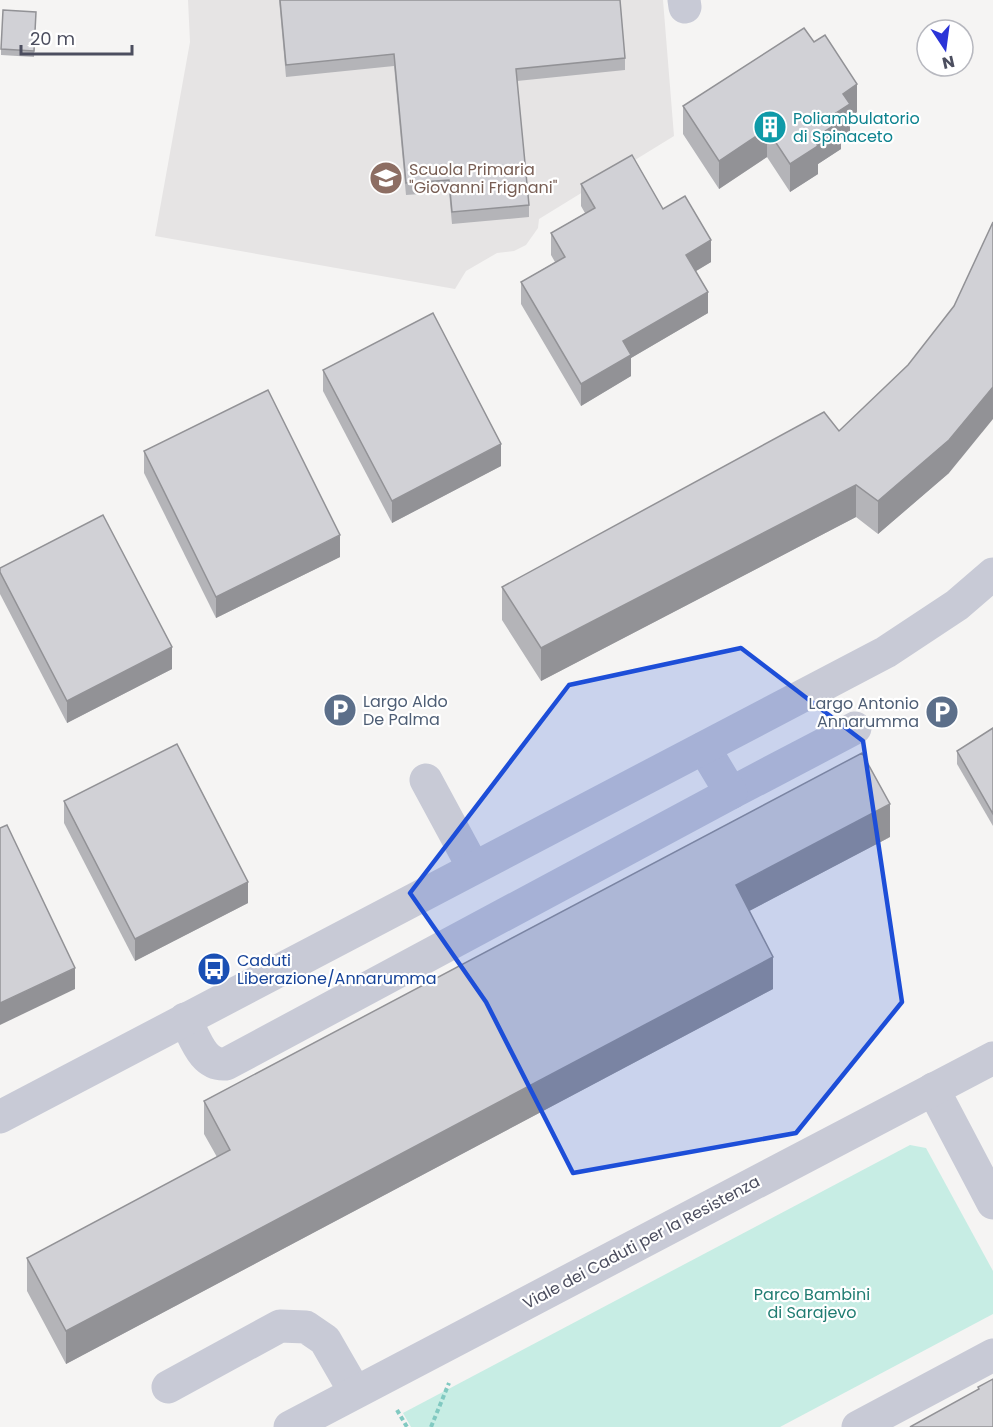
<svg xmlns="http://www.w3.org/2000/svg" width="993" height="1427" viewBox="0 0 993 1427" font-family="Poppins,sans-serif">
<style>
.education{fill:#e6e4e4}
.green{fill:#c7ede4}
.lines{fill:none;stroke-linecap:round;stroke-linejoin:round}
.path{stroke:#81c9c1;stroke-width:4;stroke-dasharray:4.5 3;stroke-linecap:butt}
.minor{stroke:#c8cad6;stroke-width:33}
.wall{fill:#b4b4b8}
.shaded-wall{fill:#929296}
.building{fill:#d1d1d6;stroke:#929296;stroke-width:1.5}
.marked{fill:#1d4ed8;fill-opacity:0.2;stroke:#1d4ed8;stroke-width:4.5;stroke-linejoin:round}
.labels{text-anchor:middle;stroke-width:4.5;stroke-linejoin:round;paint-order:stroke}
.culture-label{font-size:16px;fill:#0d838f;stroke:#fff;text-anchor:start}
.education-label{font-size:16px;fill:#785e54;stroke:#fff;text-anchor:start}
.service-label{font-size:16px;fill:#4e5e75;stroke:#fff;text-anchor:start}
.transit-label{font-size:16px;fill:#164399;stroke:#fff;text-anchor:start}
.street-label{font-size:16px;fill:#4c4e5f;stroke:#fff}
.park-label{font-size:16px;fill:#207c72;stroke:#fff}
</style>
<rect width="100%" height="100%" fill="#f5f4f3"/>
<polygon class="education" points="188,0 663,0 674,136 539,219 538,228 526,245 514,251 497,253 466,271 455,289 155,236 190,42"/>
<polygon class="green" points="910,1145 926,1148 993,1271 993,1314 780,1427 411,1427 403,1413"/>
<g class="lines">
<g class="path">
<polyline points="397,1410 407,1427"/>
<polyline points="431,1427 449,1383"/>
</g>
<g class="minor">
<polyline points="684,0 685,7"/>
<polyline points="426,780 473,867"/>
<polyline points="731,793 855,728"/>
<path d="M185 1019C195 1037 202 1066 226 1064L731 793 704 748"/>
<polyline points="933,1089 993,1203"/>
<polyline points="0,1117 886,652 957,605 993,574"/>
<polyline points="168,1387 280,1326 306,1327 325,1340 355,1392"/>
<polyline points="290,1427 993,1058"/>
<polyline points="858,1427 993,1355"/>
</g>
</g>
<g class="wall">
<polygon points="279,0 620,0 625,58 625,70 517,81 529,205 529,217 452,224 449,192 406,195 394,66 286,77"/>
<polygon points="36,12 34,57 1,55 1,49"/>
<polygon points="683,106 857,112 850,117 850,133 841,138 841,149 818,164 818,174 790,192 767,157 719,189 683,134"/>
<polygon points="581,184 663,209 711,262 696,271 708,313 631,358 631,376 581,406 521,304 521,282 555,262 551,255 551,233 585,213 581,206"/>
<polygon points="323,370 501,466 392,523 323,391"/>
<polygon points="839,431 949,473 878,534 856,517 541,681 502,620 502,587"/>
<polygon points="144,451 340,557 216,618 144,473"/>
<polygon points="0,568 172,669 67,723 0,594"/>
<polygon points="993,728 993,826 957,764 957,751"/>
<polygon points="64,801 248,903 135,961 64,823"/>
<polygon points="890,837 749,911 773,989 66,1364 27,1291 27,1258 217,1157 204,1134 204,1101"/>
</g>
<g class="shaded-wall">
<polygon points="857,84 857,112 850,117 850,133 841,138 841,149 818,164 818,174 790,192 790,164 836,113 843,94"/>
<polygon points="767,129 767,157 719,189 719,161"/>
<polygon points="711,240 711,262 686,277 686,255"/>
<polygon points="708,292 708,313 631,358 631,376 581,406 581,384 623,341"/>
<polygon points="993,387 993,419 949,473 878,534 878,501"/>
<polygon points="501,444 501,466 392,523 392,501"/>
<polygon points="856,485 856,517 541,681 541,648"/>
<polygon points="340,535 340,557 216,618 216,597"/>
<polygon points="172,647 172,669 67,723 67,701"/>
<polygon points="890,804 890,837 736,918 736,885"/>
<polygon points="248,882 248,903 135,961 135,939"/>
<polygon points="773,957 773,989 66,1364 66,1331"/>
<polygon points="75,968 75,989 0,1025 0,1003"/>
</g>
<g class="building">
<polygon points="280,0 620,0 625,58 516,69 529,205 452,212 449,180 406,183 394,54 286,65"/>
<polygon points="3,10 36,12 34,51 1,49"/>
<polygon points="804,28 814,42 825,35 857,84 843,94 850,104 836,113 841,121 813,139 818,146 790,164 767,129 719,161 683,106"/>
<polygon points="632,155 663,209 685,196 711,240 686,255 708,292 623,341 631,355 581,384 521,282 565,257 551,233 595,208 581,184"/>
<polygon points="993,222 993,387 949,440 878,501 856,485 541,648 502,587 824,412 839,431 908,365 954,306"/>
<polygon points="433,313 501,444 392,501 323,370"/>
<polygon points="268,390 340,535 216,597 144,451"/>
<polygon points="103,515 172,647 67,701 0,572 0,568"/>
<polygon points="993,728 993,814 957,751"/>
<polygon points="177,744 248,882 135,939 64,801"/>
<polygon points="862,753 890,804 736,885 773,957 66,1331 27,1258 230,1150 204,1101"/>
<polygon points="7,825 75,968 0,1003 0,828"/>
<polygon points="993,1379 993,1427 910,1427 979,1389 978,1387"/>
</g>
<path class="marked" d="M741 648 863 741 902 1002 796 1133 573 1173 486 1002 410 893 569 685Z"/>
<defs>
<symbol id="building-disc" viewBox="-11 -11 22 22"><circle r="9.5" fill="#0f9aa8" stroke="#fff"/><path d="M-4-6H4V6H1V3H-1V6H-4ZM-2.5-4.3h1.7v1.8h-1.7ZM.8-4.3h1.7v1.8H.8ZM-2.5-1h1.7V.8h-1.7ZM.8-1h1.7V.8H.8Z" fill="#fff"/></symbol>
<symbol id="school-disc" viewBox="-11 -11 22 22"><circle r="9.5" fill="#8d6e63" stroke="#fff"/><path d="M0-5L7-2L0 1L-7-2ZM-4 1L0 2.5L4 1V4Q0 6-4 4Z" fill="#fff"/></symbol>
<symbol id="parking-disc" viewBox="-11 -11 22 22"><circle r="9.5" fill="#5c6f8a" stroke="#fff"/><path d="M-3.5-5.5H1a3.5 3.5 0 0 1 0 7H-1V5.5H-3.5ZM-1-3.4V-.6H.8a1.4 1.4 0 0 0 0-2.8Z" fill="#fff"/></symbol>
<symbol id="bus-disc" viewBox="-11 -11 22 22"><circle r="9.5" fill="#1a4fb4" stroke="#fff"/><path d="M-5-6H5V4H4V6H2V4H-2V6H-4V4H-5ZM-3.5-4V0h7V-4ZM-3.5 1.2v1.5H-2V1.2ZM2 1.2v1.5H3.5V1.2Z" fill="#fff"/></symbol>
</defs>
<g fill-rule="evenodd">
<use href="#building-disc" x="751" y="108" width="38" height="38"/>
<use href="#school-disc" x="367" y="159" width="38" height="38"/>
<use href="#parking-disc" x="321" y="691" width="38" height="38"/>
<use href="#parking-disc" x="923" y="693" width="38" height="38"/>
<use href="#bus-disc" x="195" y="950" width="38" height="38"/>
</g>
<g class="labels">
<g class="culture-label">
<text x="793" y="124">Poliambulatorio<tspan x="793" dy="18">di Spinaceto</tspan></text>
</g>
<g class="education-label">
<text x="409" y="175">Scuola Primaria<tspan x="409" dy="18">"Giovanni Frignani"</tspan></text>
</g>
<g class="service-label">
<text x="363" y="707">Largo Aldo<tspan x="363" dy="18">De Palma</tspan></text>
<text x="919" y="709" text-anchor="end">Largo Antonio<tspan x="919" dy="18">Annarumma</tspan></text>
</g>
<g class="transit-label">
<text x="237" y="966">Caduti<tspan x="237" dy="18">Liberazione/Annarumma</tspan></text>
</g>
<g class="street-label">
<text transform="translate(641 1242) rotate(-28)" y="6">Viale dei Caduti per la Resistenza</text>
</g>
<g class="park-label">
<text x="812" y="1300">Parco Bambini<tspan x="812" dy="18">di Sarajevo</tspan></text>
</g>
</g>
<g transform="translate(945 48) rotate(167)"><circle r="28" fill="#ffffff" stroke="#b7b8bf" stroke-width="1.5"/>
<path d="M0-4.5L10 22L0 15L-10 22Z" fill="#2b34d7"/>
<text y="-9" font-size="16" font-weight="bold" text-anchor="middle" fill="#4c4e5f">N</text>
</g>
<path d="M21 45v9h111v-9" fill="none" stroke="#4c4e5f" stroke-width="3"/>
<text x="30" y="45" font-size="18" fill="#4c4e5f" stroke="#ffffff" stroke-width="4.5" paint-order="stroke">20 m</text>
</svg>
